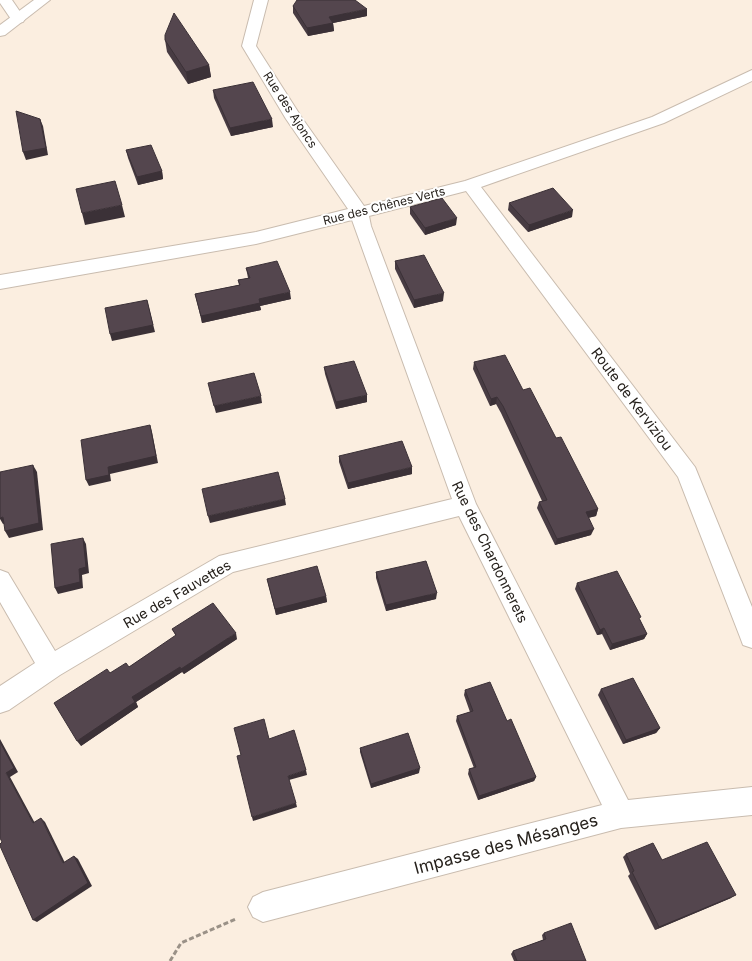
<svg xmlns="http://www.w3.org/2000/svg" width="752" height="961" viewBox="0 0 752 961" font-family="Inter,sans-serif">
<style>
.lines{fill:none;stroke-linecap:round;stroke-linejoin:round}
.minor-casing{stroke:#c9bcaf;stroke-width:2}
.secondary-casing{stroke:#c9bcaf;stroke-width:2}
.path{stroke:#9a9187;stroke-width:3;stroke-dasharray:5 2.5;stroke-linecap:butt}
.minor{fill:#fff;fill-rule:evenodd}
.secondary{fill:#fff;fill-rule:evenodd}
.wall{fill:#483c43}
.shaded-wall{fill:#3b3137}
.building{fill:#54464e;stroke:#3b3137}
.labels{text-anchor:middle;stroke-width:4;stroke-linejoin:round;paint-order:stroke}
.far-street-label{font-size:12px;fill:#26211c;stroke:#fff}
.street-label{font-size:14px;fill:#26211c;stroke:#fff}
.near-street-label{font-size:17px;fill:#26211c;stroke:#fff}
</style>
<rect width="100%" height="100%" fill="#fbeee0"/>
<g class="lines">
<defs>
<g id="minor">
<polygon points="0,0 12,0 25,19 23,22 18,23 13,22 0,3"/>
<polygon points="254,0 268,0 256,46 302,118 364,206 465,181 652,117 752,70 752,81 664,123 481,187 695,467 752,607 752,648 743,645 740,637 678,477 466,191 369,216 371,226 476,504 628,800 752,787 752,815 621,828 263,922 253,917 248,907 253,897 263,892 602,805 459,516 233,572 60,675 9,710 0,713 0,686 35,663 0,602 0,570 8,573 55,651 219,556 452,499 352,220 256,244 0,289 0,275 256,232 348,209 286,119 242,46"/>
</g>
<polygon id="secondary" points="34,0 50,0 5,35 0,36 0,25"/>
</defs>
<use href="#minor" class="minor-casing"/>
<use href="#secondary" class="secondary-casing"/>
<polyline class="path" points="170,961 181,943 236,919"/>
<use href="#minor" class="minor"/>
<use href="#secondary" class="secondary"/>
</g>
<g class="wall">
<polygon points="293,6 367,16 333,23 334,31 308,36 293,13"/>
<polygon points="165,40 209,65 211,77 188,84 167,52"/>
<polygon points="213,90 273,127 231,136 214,98"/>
<polygon points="126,150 162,171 163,179 138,185 128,158"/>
<polygon points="509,203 572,217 528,232 508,210"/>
<polygon points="410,207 456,225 425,235 410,214"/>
<polygon points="395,261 443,301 414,308 395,269"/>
<polygon points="246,268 291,299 260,306 261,310 202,323 195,294 239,285 238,280 248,278"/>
<polygon points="474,362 523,390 556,438 598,509 596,516 588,518 591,535 555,545 537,508 539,502 542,501 501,413 496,404 490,406 473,369"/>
<polygon points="324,367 367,402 336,409 325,374"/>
<polygon points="339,456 412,474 348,489 339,462"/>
<polygon points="376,572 436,599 386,611 376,578"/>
<polygon points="267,579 326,596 327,602 276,615"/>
<polygon points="577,583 640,620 647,634 644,639 610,650 602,634 597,635 575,589"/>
<polygon points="172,629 237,639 184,674 182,672 136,702 138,707 81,746 110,673 129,667 176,636"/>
<polygon points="601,689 660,728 656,733 623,744 598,695"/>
<polygon points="465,690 507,721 536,777 534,781 478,800 468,774 469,769 474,768 456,721 457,716 470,712 464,695"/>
<polygon points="360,748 419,773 371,788 360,752"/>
<polygon points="626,854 662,860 731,898 655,930 628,876 630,874 623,857"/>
<polygon points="544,933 586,961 514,961 511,954 513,951 543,940 542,935"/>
</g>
<g class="shaded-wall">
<polygon points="367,9 367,16 333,23 334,31 308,36 307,28 329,17"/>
<polygon points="209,65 211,77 188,84 186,72"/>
<polygon points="40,119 43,126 48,155 26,160 23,152"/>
<polygon points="272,119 273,127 231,136 230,128"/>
<polygon points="162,171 163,179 138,185 137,177"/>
<polygon points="122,205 125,217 85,225 82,213"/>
<polygon points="573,210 572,217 528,232 529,225"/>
<polygon points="457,218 456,225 425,235 425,228"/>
<polygon points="290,292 291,299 260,306 261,310 202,323 201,316 259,299"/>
<polygon points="444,293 443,301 414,308 414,300"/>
<polygon points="147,300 155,332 112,341 110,334"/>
<polygon points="367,395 367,402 336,409 336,402"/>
<polygon points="261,396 262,403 216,413 214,406"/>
<polygon points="497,397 496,404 490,406 491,399"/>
<polygon points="150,425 152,432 158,463 110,474 111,481 89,486 86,480 108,467"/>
<polygon points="33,465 37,472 43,530 9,538 5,531"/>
<polygon points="412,467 412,474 348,489 348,483"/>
<polygon points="285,499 286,505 210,523 208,516"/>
<polygon points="598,509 596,516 583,519 586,512"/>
<polygon points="3,517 7,523 3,524 0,519 0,518"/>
<polygon points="594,529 591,535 555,545 557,539"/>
<polygon points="83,538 86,544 89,573 82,575 83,588 58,594 55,588 79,569"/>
<polygon points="437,593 436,599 386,611 386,605"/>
<polygon points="326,596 327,602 276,615 275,609"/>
<polygon points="604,628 602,634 597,635 600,630"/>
<polygon points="236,633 237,639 184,674 181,669"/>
<polygon points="647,634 644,639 610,650 612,644"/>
<polygon points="180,667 182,672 136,702 138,707 81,746 77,741 132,697"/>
<polygon points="660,728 656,733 623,744 626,740"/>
<polygon points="0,739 18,772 10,777 37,827 33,823 6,773 0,742"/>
<polygon points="420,768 419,773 371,788 371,784"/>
<polygon points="306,770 307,775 289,780 288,776"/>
<polygon points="536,777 534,781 478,800 479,796"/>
<polygon points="296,803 297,807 253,821 252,817"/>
<polygon points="41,818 45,822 67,867 63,863"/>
<polygon points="74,856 78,859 92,886 37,922 33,920"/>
<polygon points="736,895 731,898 655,930 659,927"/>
</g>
<g class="building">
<polygon points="297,0 355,0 367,9 329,17 333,23 307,28 293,6"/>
<polygon points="174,13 209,65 186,72 165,40 165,35"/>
<polygon points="253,82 272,119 230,128 213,90"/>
<polygon points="16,111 40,119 46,148 23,152"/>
<polygon points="151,145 162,171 137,177 126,150"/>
<polygon points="115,181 122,205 82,213 76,189"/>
<polygon points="553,188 573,210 529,225 509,203"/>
<polygon points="442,198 457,218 425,228 410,207"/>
<polygon points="424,255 444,293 414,300 395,261"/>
<polygon points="277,261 290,292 259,299 260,303 201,316 195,294 240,285 238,280 250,278 246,268"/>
<polygon points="147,300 153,325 110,334 105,308"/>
<polygon points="505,355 523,390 530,388 556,438 561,437 598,509 586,512 594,529 557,539 539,502 547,500 503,406 497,397 491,399 474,362"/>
<polygon points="354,361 367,395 336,402 324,367"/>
<polygon points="254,373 261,396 214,406 208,383"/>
<polygon points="150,425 156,456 108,467 109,475 86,480 81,440"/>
<polygon points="402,441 412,467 348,483 339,456"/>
<polygon points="33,465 39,523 5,531 3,517 0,518 0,472"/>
<polygon points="278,472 285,499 208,516 202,489"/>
<polygon points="83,538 86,567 79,569 80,582 55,588 51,544"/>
<polygon points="426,561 437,593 386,605 376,572"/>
<polygon points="317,566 326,596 275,609 267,579"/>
<polygon points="617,571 641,617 639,618 647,634 612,644 604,628 600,630 577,583"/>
<polygon points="213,603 236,633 181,669 180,667 132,697 135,702 77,741 54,703 107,669 110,673 126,663 129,667 176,635 172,629"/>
<polygon points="633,678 660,728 626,740 601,689"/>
<polygon points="490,682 507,721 511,719 536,777 479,796 469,769 476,767 457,716 473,711 465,690"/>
<polygon points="264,719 269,739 294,730 306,770 288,776 296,803 252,817 237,756 241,755 234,728"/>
<polygon points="408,733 420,768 371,784 360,748"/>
<polygon points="0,742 14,768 6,773 33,823 41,818 63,863 74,856 88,883 33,920 0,846 0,844 2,842 0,838"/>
<polygon points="707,842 736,895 659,927 632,872 634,871 626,854 653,843 662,860"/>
<polygon points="571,923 586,961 517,961 513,951 546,939 544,933"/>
</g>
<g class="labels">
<g class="far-street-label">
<text transform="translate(290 110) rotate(57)" y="4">Rue des Ajoncs</text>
<text transform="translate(384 206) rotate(-14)" y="4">Rue des Chênes Verts</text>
</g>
<g class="street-label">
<text transform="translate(632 399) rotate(53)" y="5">Route de Kerviziou</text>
<text transform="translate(490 552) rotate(64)" y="5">Rue des Chardonnerets</text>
<text transform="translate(177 594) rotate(-30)" y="5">Rue des Fauvettes</text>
</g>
<g class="near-street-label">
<text transform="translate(506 844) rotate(-15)" y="6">Impasse des Mésanges</text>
</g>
</g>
</svg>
